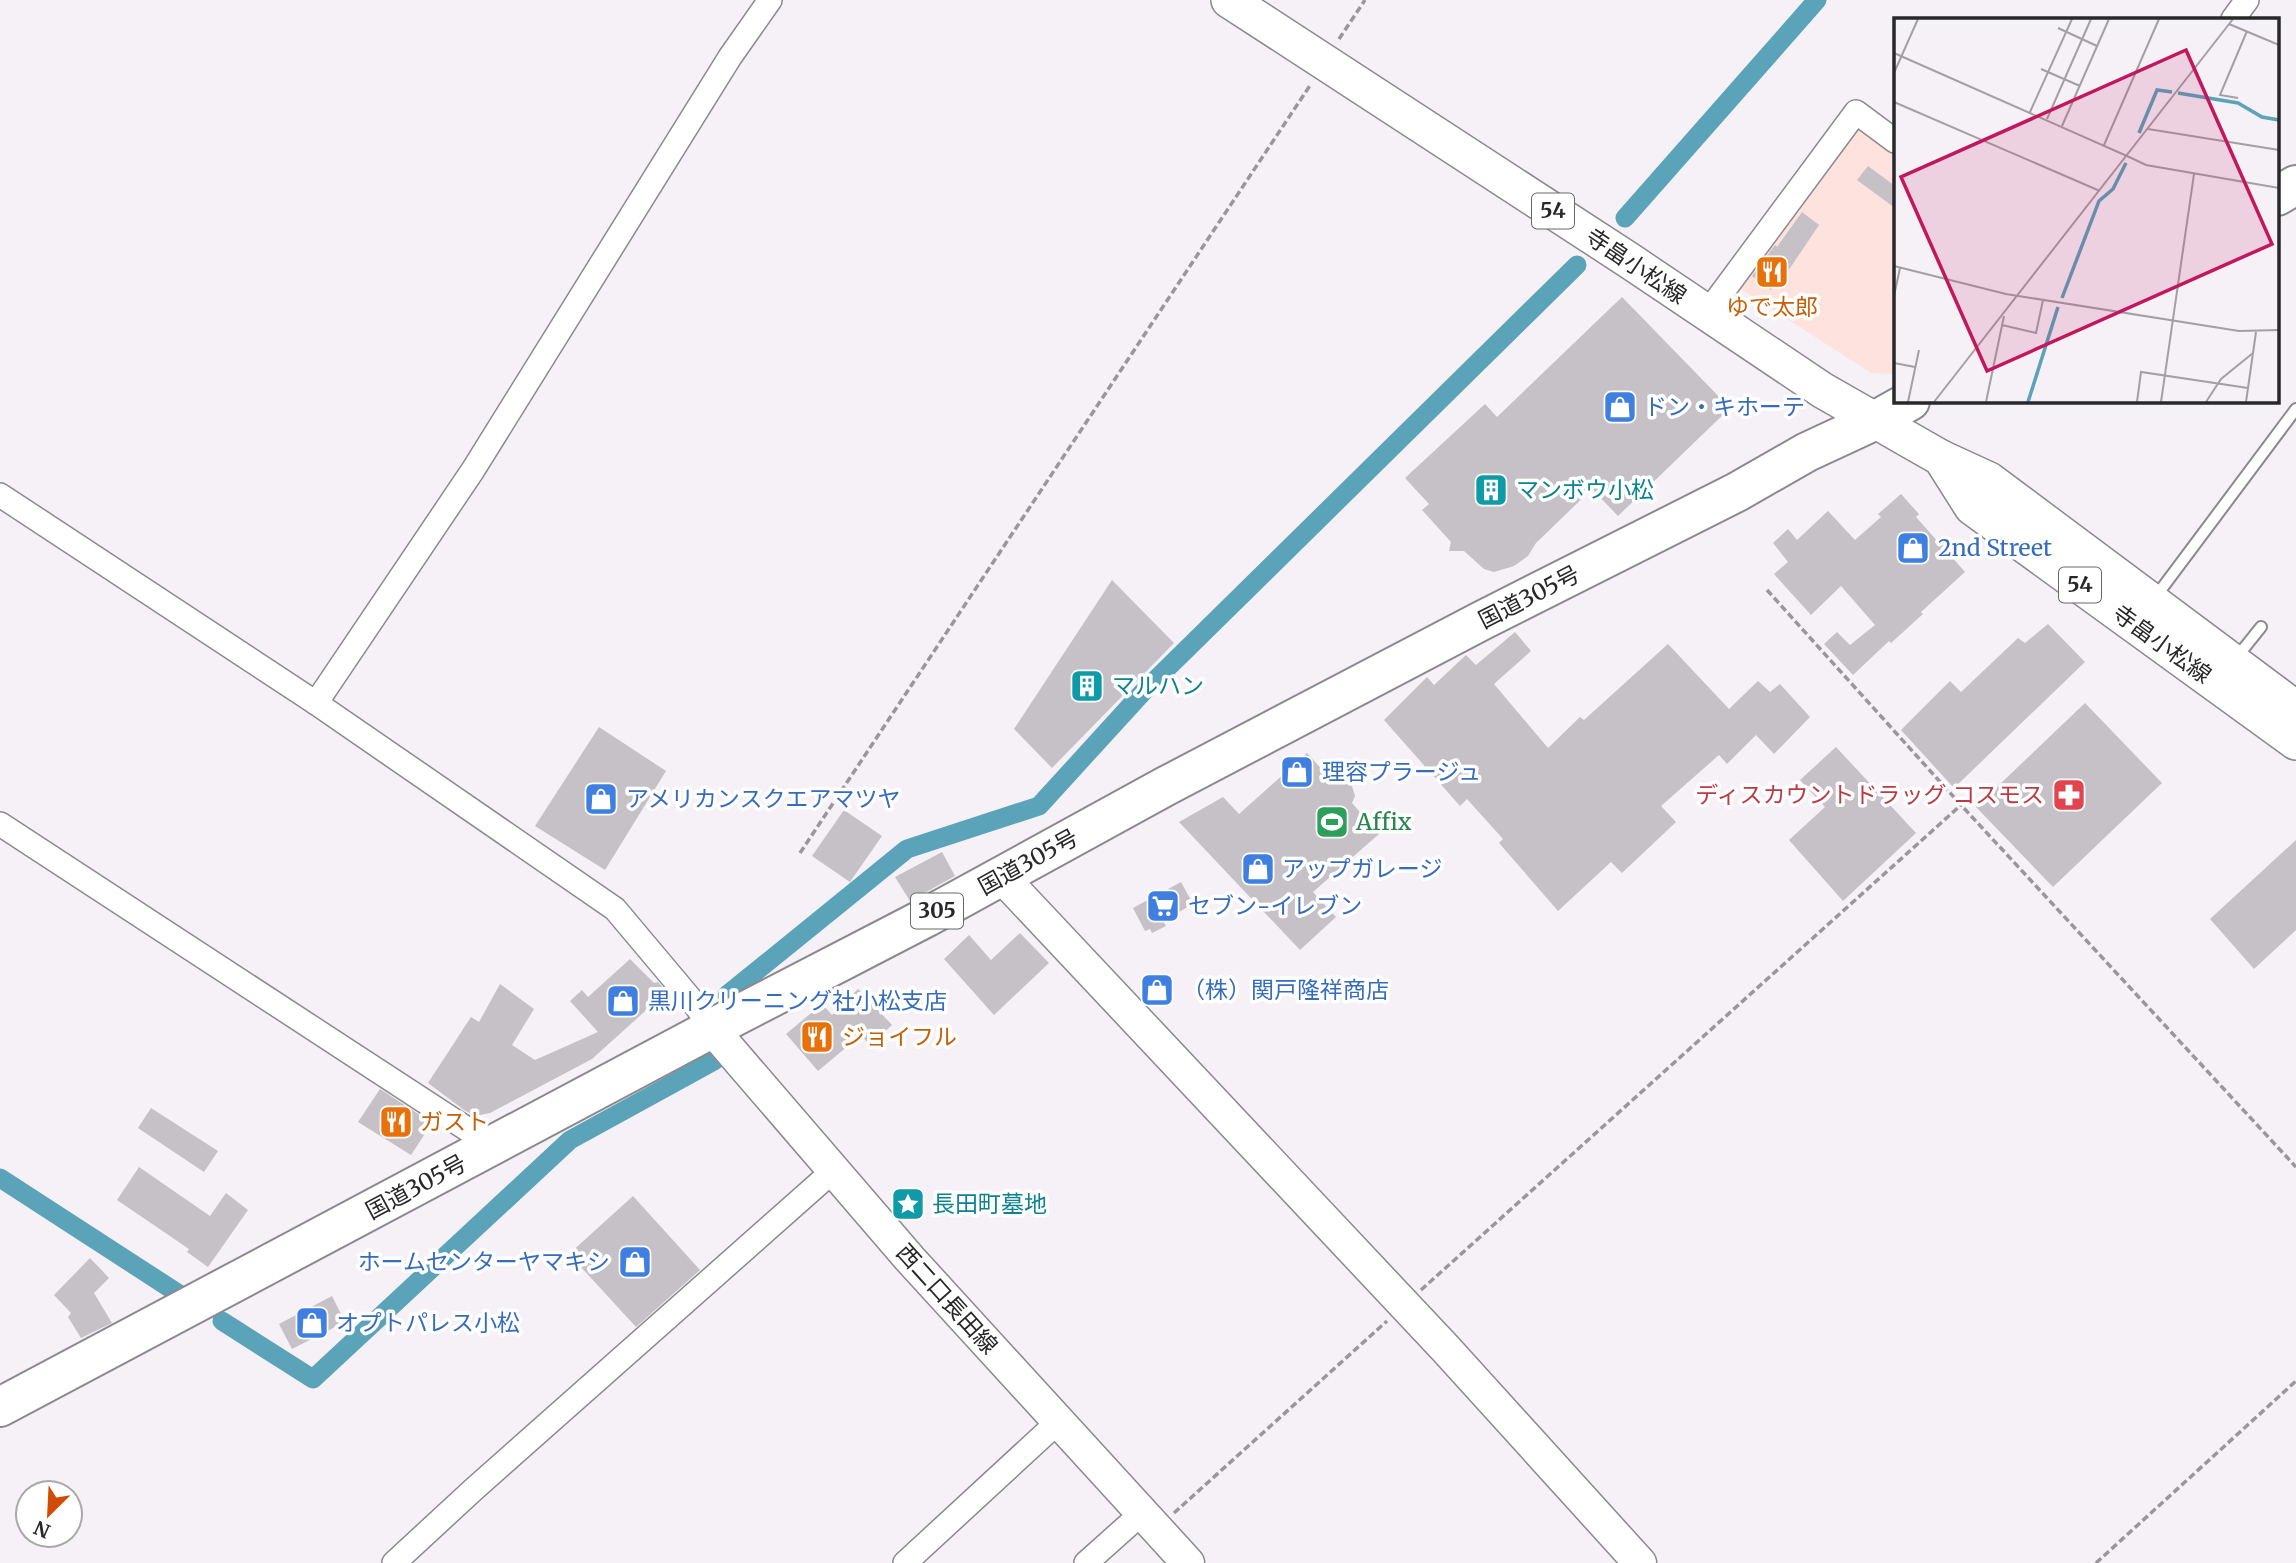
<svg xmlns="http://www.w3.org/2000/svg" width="2296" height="1563" viewBox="0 0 2296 1563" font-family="Merriweather,'Noto Sans JP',serif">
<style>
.commercial{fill:#fde2de}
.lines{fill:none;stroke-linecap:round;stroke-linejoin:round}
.canal{stroke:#5aa3b9;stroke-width:19}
.building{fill:#c5c1c6}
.lane-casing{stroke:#8c898e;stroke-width:14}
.street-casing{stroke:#8c898e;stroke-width:26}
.secondary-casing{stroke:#8c898e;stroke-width:35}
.primary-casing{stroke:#8c898e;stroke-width:38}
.highway-casing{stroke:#8c898e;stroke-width:42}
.path{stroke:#9a979b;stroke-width:3.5;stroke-dasharray:7 3.5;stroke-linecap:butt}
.lane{stroke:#fff;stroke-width:10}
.street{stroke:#fff;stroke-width:23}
.secondary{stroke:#fff;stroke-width:32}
.primary{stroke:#fff;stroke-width:35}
.highway{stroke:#fff;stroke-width:38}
.labels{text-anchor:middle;stroke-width:7;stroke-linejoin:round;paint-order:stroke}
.shield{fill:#fff;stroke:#686869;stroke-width:2}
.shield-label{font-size:21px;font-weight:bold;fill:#282729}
.street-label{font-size:23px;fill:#282729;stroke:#fff}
.food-label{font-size:23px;fill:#c56008;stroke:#fff;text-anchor:start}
.shop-label{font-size:23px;fill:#366cbe;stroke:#fff;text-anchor:start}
.culture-label{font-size:23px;fill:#0d838f;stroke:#fff;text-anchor:start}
.health-label{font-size:23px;fill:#be3a42;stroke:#fff;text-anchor:end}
.leisure-label{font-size:23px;fill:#27864d;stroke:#fff;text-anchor:start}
.inset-river{fill:none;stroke:#5aa3b9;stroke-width:3.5}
.inset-road{fill:none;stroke:#a3a0a5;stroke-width:2}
.view{fill:#c2185b;fill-opacity:0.15;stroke:#c2185b;stroke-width:3.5}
.inset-edge{fill:none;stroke:#282729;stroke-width:3.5}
</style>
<rect width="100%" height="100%" fill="#f5f1f7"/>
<polygon class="commercial" points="1866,126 1895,148 1895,374 1871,373 1736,286 1853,129"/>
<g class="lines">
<g class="canal">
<polyline points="1625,218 1817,0"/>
<polyline points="727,995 907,849 1039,806 1143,692 1577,265"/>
<polyline points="0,1178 179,1294"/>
<polyline points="222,1321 313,1379 570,1140 714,1061"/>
</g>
</g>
<g class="building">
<polygon points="1868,166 1895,186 1895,208 1857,180"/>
<polygon points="1802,212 1819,225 1784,277 1781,275 1771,290 1752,276 1775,245 1777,247"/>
<polygon points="1622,297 1730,408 1618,516 1592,489 1536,543 1528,556 1514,566 1494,572 1484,569 1464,551 1449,551 1451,542 1422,510 1429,504 1405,478 1485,404 1497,417"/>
<polygon points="1901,494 1919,514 1916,517 1939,543 1942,541 1953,553 1950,555 1965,572 1921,612 1923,614 1891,643 1889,641 1853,675 1824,644 1837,632 1850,645 1875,625 1841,586 1811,615 1774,574 1788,562 1773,543 1788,529 1797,540 1828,511 1855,540 1881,517 1878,514"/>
<polygon points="1112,580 1174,643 1052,768 1014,729"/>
<polygon points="2048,624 2085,662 1954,788 1901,730 1950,681 1961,692 2018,638 2025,643"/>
<polygon points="1515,632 1531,651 1494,684 1548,748 1580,717 1584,720 1668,644 1729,709 1758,681 1770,692 1780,684 1810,717 1774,754 1756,735 1727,764 1719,755 1661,806 1676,822 1622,873 1611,862 1558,911 1499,843 1503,839 1467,799 1460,806 1384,720 1427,677 1434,685 1466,655 1476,665"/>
<polygon points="2085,703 2162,783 2053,887 1976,807"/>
<polygon points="599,727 666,771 605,870 535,826"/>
<polygon points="1836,747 1916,833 1843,901 1789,840 1825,807 1800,780"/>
<polygon points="1307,753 1335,784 1343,781 1352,786 1355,796 1352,803 1379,834 1313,892 1336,917 1300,950 1179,822 1223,797 1239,814"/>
<polygon points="844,810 882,836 850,882 812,856"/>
<polygon points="2296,840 2296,930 2254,969 2210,919"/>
<polygon points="942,852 955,876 910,901 895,877"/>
<polygon points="1181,882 1193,904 1163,921 1166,926 1152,933 1150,929 1145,931 1133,908"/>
<polygon points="1020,933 1049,963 994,1015 944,959 969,935 991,960"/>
<polygon points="630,959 654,983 658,982 666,991 666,1001 653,1004 592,1059 490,1113 475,1116 464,1110 428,1083 471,1017 479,1022 500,984 534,1009 512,1045 535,1060 598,1032 570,1001 582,990 588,997"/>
<polygon points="858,989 892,1025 870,1045 861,1035 818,1071 786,1034 822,1004 832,1015"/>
<polygon points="380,1089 432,1123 411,1155 358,1122"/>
<polygon points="151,1108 218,1151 204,1172 138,1128"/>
<polygon points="139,1167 210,1216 226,1193 248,1210 208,1267 187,1252 189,1249 117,1200"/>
<polygon points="633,1196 700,1270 636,1327 569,1254"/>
<polygon points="90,1258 109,1278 94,1293 112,1323 81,1338 68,1317 71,1313 54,1295"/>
<polygon points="332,1296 345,1322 292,1349 279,1324"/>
</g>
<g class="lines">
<defs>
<g id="lane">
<polyline points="2154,599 2296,409"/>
<polyline points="2237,657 2261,627"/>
</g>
<g id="street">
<polyline points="2233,19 2247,0"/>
<polyline points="1707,313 1856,112 1895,141"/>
<polyline points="0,495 316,703 615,909 694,1003 712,1029"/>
<polyline points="316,703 473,470 730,57 770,0"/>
<polyline points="0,824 493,1146"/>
<polyline points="394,1563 473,1490 833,1171"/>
<polyline points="905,1563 1059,1421"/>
<polyline points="1086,1563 1142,1513"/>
</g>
<g id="secondary">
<polyline points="1001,876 1445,1348 1640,1563"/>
<polyline points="712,1029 910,1259 1188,1563"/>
</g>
<g id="primary">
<polyline points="1229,0 1630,261 1822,390 1941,458 1972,507 2296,742"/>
<polyline points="1941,458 1989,480 2296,709"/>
</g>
<g id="highway">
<polyline points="2277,196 2296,185"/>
<polyline points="0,1407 728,1020 927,917 1166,786 1481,621 1737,492 1807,452 1876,420 1910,401"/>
</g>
</defs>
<use href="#lane" class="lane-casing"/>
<use href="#street" class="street-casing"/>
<use href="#secondary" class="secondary-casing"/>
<use href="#primary" class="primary-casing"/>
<use href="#highway" class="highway-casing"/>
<g class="path">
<polyline points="1339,39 1365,0"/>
<polyline points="1767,590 1961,805 2296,1167"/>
<polyline points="800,853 1311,84"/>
<polyline points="1421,1290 1961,805"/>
<polyline points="1174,1513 1387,1321"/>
<polyline points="2096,1563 2296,1381"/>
</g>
<use href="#lane" class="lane"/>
<use href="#street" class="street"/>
<use href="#secondary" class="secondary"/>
<use href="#primary" class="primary"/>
<use href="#highway" class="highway"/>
</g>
<defs>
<symbol id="restaurant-square" viewBox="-11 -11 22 22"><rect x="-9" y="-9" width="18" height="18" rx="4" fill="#e8710a" stroke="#fff"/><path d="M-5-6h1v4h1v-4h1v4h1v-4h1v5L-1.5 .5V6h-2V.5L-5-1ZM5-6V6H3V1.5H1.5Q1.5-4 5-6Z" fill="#fff"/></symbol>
<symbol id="shop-square" viewBox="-11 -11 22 22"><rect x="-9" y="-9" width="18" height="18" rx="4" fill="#3f7fe0" stroke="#fff"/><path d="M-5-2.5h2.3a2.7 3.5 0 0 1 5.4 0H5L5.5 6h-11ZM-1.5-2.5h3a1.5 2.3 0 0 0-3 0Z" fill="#fff"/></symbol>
<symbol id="building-square" viewBox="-11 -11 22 22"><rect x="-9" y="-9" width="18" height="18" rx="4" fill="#0f9aa8" stroke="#fff"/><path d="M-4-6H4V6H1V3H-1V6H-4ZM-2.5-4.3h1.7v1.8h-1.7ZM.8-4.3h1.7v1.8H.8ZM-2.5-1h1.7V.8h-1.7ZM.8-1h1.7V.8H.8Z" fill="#fff"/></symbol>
<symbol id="pharmacy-square" viewBox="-11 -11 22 22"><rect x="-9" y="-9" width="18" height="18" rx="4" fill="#e0444e" stroke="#fff"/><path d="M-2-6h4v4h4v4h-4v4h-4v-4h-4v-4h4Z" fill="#fff"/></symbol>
<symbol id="stadium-square" viewBox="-11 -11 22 22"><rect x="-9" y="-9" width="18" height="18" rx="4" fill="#2e9e5b" stroke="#fff"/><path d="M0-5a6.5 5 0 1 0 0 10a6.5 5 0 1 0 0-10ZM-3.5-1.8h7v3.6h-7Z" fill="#fff"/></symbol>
<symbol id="supermarket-square" viewBox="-11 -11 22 22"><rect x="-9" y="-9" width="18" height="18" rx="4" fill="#3f7fe0" stroke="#fff"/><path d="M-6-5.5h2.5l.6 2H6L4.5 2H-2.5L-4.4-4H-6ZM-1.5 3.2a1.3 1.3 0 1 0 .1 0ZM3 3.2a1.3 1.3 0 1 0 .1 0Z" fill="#fff"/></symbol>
<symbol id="sight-square" viewBox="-11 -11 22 22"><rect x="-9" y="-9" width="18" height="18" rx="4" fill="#0f9aa8" stroke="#fff"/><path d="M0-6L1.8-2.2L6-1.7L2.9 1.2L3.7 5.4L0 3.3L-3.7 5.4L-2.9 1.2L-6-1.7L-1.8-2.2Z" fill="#fff"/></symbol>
</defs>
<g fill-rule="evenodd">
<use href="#restaurant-square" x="1753" y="253" width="38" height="38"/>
<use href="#shop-square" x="1601" y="388" width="38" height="38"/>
<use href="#building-square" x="1472" y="471" width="38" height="38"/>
<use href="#shop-square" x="1894" y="529" width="38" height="38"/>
<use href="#building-square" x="1068" y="667" width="38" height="38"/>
<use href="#shop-square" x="1278" y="753" width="38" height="38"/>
<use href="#pharmacy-square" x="2050" y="776" width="38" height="38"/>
<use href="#shop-square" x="582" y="780" width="38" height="38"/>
<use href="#stadium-square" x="1313" y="803" width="38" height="38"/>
<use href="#shop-square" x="1239" y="850" width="38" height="38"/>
<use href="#supermarket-square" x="1144" y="887" width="38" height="38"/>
<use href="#shop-square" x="1138" y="971" width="38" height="38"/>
<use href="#shop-square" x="604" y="982" width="38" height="38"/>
<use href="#restaurant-square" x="798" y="1018" width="38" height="38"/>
<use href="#restaurant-square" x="377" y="1103" width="38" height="38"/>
<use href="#sight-square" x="889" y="1185" width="38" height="38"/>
<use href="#shop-square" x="616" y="1243" width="38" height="38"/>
<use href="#shop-square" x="293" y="1304" width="38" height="38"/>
</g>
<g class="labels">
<g class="shield">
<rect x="1532" y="193.5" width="42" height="35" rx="5"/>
<rect x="2059" y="567.5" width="42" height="35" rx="5"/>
<rect x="911" y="893.5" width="52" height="35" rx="5"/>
</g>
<g class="shield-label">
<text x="1553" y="218">54</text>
<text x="2080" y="592">54</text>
<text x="937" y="918">305</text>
</g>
<g class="street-label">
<text transform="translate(1636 266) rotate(34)" y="8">寺畠小松線</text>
<text transform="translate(1529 597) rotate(-27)" y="8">国道305号</text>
<text transform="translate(2162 644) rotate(36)" y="8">寺畠小松線</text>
<text transform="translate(1028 862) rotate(-29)" y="8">国道305号</text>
<text transform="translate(416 1187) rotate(-28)" y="8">国道305号</text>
<text transform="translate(947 1299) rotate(48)" y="8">西二口長田線</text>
</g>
<g class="food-label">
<text x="1772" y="315" text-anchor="middle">ゆで太郎</text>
<text x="842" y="1045">ジョイフル</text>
<text x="420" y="1130">ガスト</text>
</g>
<g class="shop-label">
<text x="1644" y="415">ドン・キホーテ</text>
<text x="1938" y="556">2nd Street</text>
<text x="1322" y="780">理容プラージュ</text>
<text x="626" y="807">アメリカンスクエアマツヤ</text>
<text x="1282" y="877">アップガレージ</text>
<text x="1188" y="914">セブン-イレブン</text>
<text x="1182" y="998">（株）関戸隆祥商店</text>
<text x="648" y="1009">黒川クリーニング社小松支店</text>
<text x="610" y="1270" text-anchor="end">ホームセンターヤマキシ</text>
<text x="336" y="1331">オプトパレス小松</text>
</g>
<g class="culture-label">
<text x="1516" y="498">マンボウ小松</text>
<text x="1112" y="694">マルハン</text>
<text x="932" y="1212">長田町墓地</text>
</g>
<g class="health-label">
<text x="2044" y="803">ディスカウントドラッグ コスモス</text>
</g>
<g class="leisure-label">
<text x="1356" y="830">Affix</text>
</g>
</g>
<g transform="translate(1894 18)">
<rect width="385" height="385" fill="#f5f1f7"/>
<path class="inset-river" d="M284 75 344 85 368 99 385 102M245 115 263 72 278 74M168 280 205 183 219 171 232 145M134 384 164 289"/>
<path class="inset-road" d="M335 6 385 27M164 10 203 28M0 35 233 138M147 51 186 68M0 55 24 1M344 80 326 77 353 13M0 84 206 173M136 94 178 1M153 101 197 1M168 108 215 1M254 111 385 132M210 127 265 1M233 138 252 147 385 170M0 248 112 276 345 313 385 312M0 278 6 250M108 307 142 315 149 282M0 345 21 349M14 384 25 332M40 384 339 1M92 384 110 298M243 384 247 354 354 370M267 384 300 156M312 384 327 361 359 335M352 384 362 314"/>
<path class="view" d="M292 32 378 226 93 353 7 159Z"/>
<rect width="385" height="385" class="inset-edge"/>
</g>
<g transform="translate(49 1514) rotate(204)"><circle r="33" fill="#ffffff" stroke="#a9a9a9" stroke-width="2"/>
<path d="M0-5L12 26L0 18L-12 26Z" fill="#d14c07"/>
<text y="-10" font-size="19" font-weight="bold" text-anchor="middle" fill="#282729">N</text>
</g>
</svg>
